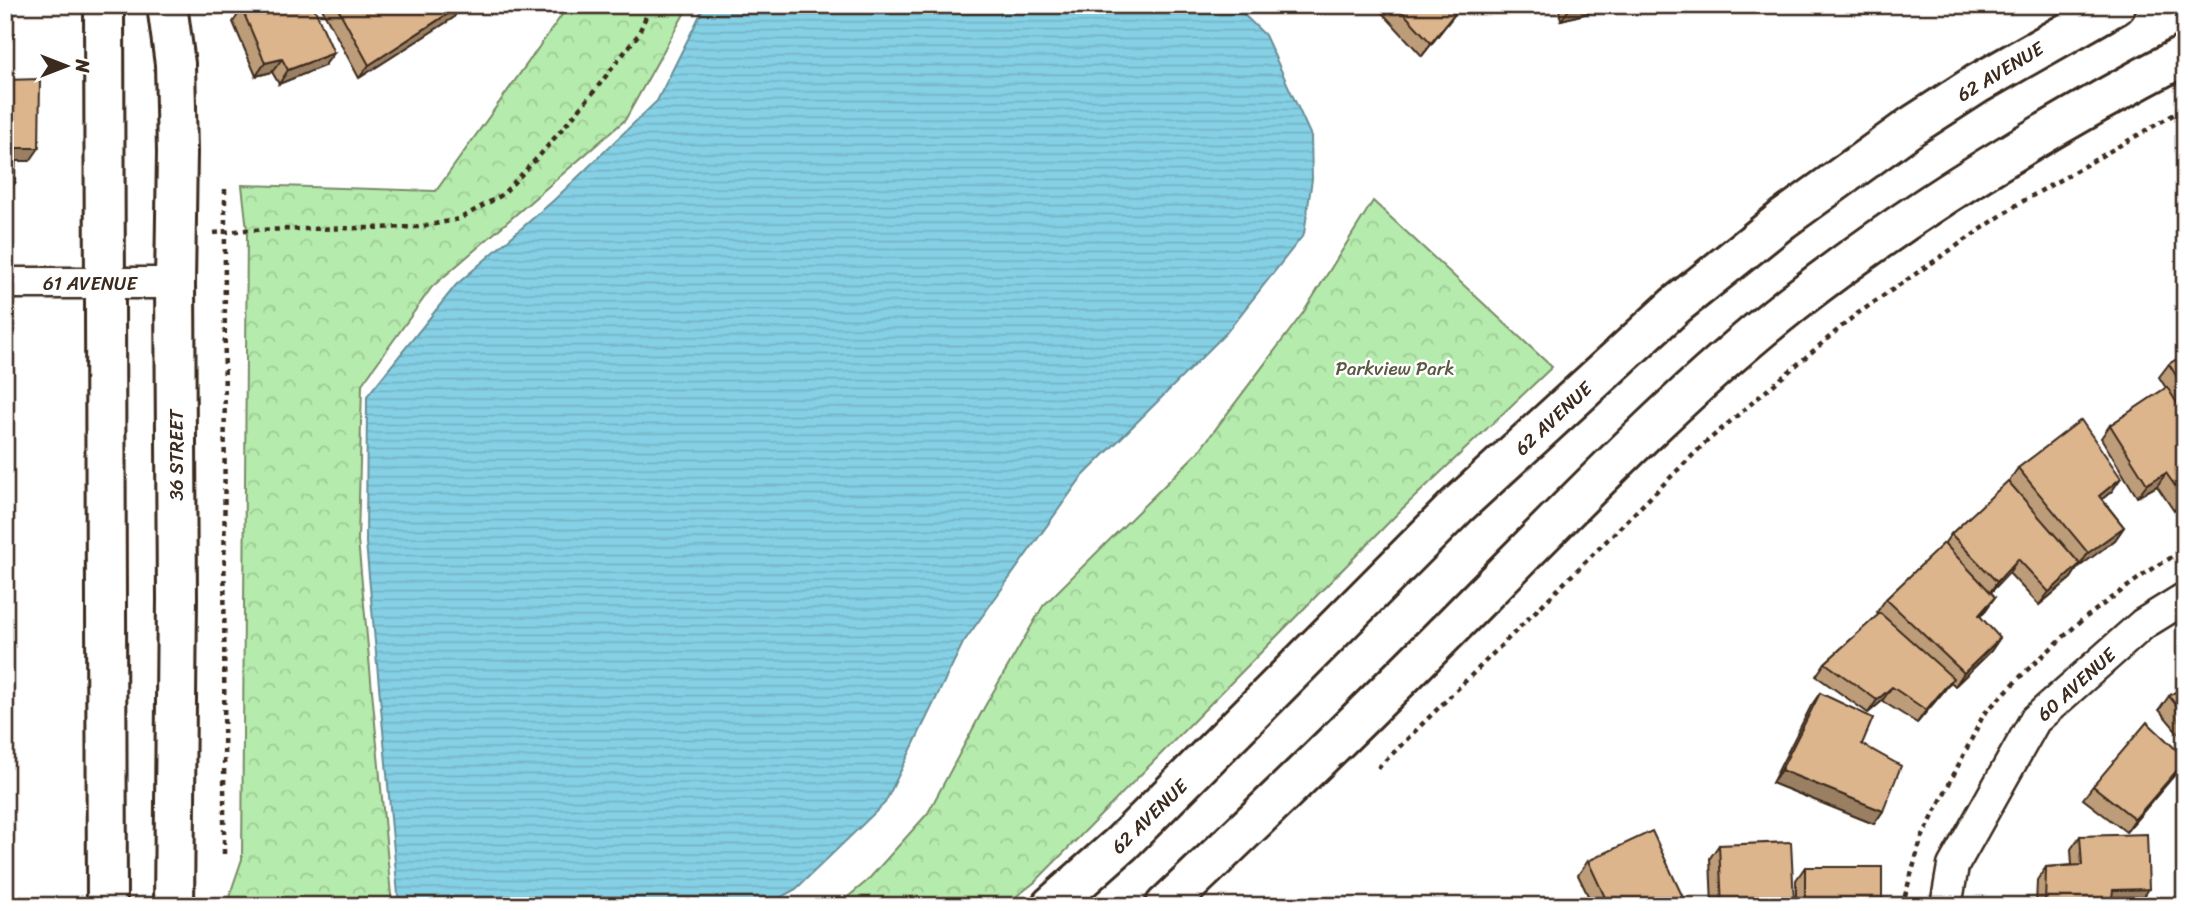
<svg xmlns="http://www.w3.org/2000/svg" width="2190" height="911" viewBox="0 0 2190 911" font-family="Sriracha,sans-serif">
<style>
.park{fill:url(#park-crowns);stroke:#788a66;stroke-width:2}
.water{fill:url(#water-rules);stroke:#678e95;stroke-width:2}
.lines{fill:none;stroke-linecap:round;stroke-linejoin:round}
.street-casing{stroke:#3b2a1e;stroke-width:35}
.secondary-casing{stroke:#3b2a1e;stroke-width:44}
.path{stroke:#3b2a1e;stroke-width:4.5;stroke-dasharray:5 5;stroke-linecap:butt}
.street{stroke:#fff;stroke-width:30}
.secondary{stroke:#fff;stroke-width:38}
.wall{fill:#bd9c79;stroke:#3b2a1e;stroke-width:2}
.shaded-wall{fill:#9a7f63;stroke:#3b2a1e;stroke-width:2}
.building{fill:#dcb58d;stroke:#3b2a1e;stroke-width:2}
.labels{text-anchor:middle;stroke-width:5;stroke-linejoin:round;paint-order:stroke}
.street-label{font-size:19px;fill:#3b2a1e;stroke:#fff}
.park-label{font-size:19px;fill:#5a5a42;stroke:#fff}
</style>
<defs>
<pattern id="park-crowns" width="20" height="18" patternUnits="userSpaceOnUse" patternTransform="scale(1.75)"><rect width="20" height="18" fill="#b5ebad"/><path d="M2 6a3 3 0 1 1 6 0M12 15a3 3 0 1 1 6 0" fill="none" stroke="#9dca94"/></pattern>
<pattern id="water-rules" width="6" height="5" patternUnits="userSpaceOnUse" patternTransform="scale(1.75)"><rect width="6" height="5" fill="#85d0e5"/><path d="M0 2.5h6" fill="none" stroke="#74b3c4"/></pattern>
</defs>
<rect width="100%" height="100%" fill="#fff"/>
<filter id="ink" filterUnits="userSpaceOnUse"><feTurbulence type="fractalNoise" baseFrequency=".0143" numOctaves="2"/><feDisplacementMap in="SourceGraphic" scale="14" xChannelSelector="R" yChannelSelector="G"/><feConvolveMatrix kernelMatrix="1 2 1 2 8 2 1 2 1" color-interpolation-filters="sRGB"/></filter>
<g filter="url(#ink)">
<g class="park">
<polygon points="569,5 689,5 625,120 432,287 362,384 358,540 392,906 226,906 242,859 247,230 242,185 436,191"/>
<polygon points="1373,201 1552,367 1402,509 1035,882 1004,906 837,906 867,881 928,813 985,706 1043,606 1199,451 1303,313"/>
</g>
<polygon class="water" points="705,5 1234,5 1265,35 1311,136 1312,179 1304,234 1226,333 1081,478 963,643 885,803 796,889 765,906 399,906 366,543 367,396 456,285 554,200 657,101"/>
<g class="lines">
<defs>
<g id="street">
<polyline points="5,283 175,283"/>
<polyline points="1946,906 1953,866 2035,720 2143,624 2185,598"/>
</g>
<g id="secondary">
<polyline points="104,5 107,906"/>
<polyline points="167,5 175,64 177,152 175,283 177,598 174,906"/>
<polyline points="1051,906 1122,843 1457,506 1676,305 1782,220 1912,126 1977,84 2116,5"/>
<path d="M1165 906C1271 806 1375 705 1477 601 1579 498 1680 392 1794 302 1916 207 2048 127 2185 55"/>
</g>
</defs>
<use href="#street" class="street-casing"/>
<use href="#secondary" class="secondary-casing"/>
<g class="path">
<polyline points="214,233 247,230 420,227 459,219 502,195 540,155 592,94 638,35 651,5"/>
<polyline points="1378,768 1704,444 1854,316 2018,204 2185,108"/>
<polyline points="224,854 225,187"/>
<polyline points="1902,906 1921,840 1984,714 2025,672 2082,620 2146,573 2185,549"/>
</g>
<use href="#street" class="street"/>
<use href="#secondary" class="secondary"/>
</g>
<g class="wall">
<polygon points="320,5 462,5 453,18 359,78"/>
<polygon points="1375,5 1462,5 1422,56"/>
<polygon points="1558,5 1619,5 1561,20"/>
<polygon points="242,9 334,53 324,66 279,84 272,72 256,76 233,22"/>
<polygon points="2185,354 2185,503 2174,511 2157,486 2137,497 2101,438 2110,425 2166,388 2159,377 2169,364"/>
<polygon points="2018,468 2112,491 2102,499 2124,527 2115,540 2078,567 2071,578 2039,605 2009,573 1991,592 1995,597 1980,616 1991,651 1955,686 1951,682 1943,692 1917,723 1882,701 1868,713 1816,676 1825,663 1879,614 1877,612 1886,599 1944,544 1951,534 2009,481"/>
<polygon points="2185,686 2185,741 2159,710 2169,696"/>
<polygon points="1820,693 1862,744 1883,811 1874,824 1772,783 1811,706"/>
<polygon points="2177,772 2126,832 2083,799 2093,786"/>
<polygon points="2080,836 2140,902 2111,903 2111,906 2036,906 2037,880 2046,867 2072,865 2071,849"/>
<polygon points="1719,845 1791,906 1712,906 1710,858"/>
<polygon points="1588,861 1687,906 1593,906 1578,875"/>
<polygon points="1805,867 1882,906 1796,906 1796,880"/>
</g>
<g class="shaded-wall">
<polygon points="462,5 453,18 359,78 369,65"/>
<polygon points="1461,5 1462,5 1422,56 1431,43"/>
<polygon points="1577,5 1619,5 1561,20 1571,7"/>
<polygon points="334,53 324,66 279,84 288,70"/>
<polygon points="282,59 272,72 256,76 265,63"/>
<polygon points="16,148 39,148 30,161 6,161"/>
<polygon points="5,183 15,183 5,196"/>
<polygon points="2166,473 2157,486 2137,497 2147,484"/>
<polygon points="2121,478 2112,491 2090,509 2099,496"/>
<polygon points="2185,496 2185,503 2174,511 2183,497"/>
<polygon points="2124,527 2115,540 2079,567 2088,553"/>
<polygon points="2018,559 2009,573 1988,595 1997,582"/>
<polygon points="2080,564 2071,578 2039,605 2049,592"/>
<polygon points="1995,597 1986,610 1970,628 1979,615"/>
<polygon points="2000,638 1991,651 1955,686 1964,673"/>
<polygon points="1953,678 1943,692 1917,723 1926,710"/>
<polygon points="1892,687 1882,701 1868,713 1877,700"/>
<polygon points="2185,761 2177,772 2126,832 2135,819"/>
<polygon points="1781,770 1883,811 1874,824 1772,783"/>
<polygon points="2149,889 2140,902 2104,903 2113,890"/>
<polygon points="1794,902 1791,906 1765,906 1767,903"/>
</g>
<g class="building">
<polygon points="251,5 313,5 334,53 288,70 282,59 265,63 242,9"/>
<polygon points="336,5 461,5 369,65"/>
<polygon points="1396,5 1461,5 1431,43"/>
<polygon points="40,79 39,148 16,148 15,183 5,183 5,80"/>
<polygon points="2185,354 2185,390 2169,364"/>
<polygon points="2167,387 2185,416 2185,496 2183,497 2166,473 2147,484 2110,425"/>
<polygon points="2081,420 2121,478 2099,496 2124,527 2088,553 2018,468"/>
<polygon points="2008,481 2080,564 2049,592 2018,559 1997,582 1951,534"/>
<polygon points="1944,543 1995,597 1979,615 2000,638 1964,673 1886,599"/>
<polygon points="1880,613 1953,678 1926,710 1892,687 1877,700 1825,663"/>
<polygon points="5,663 10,663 9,735 5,735"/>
<polygon points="2185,686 2185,716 2169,696"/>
<polygon points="1820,693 1873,718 1862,744 1901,766 1883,811 1781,770"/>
<polygon points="2147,722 2185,758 2185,761 2135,819 2093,786"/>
<polygon points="1652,831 1687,906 1641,906 1641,905 1639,906 1609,906 1588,861"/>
<polygon points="2147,834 2149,889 2113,890 2111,906 2045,906 2046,867 2082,865 2080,836"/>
<polygon points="1791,842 1794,902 1767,903 1768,906 1722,906 1719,845"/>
<rect x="1805" y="867" width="77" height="39"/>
</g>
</g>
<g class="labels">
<g class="street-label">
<text transform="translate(2000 71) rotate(-31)" y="7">62 AVENUE</text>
<text x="90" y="290">61 AVENUE</text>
<text transform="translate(1553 418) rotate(-43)" y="7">62 AVENUE</text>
<text transform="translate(176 455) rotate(-90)" y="7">36 STREET</text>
<text transform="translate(2076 684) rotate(-42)" y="7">60 AVENUE</text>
<text transform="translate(1149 816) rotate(-44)" y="7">62 AVENUE</text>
</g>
<g class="park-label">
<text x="1395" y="375">Parkview Park</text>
</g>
</g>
<rect width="2190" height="911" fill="none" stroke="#fff" stroke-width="28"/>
<rect x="14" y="14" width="2162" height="883" fill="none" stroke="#3b2a1e" stroke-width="2.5" filter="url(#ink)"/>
<g transform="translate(66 66) rotate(90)" stroke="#ffffff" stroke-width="5" paint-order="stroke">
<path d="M0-5L12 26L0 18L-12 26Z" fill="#3b2a1e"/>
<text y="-10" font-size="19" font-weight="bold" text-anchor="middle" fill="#3b2a1e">N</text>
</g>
</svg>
